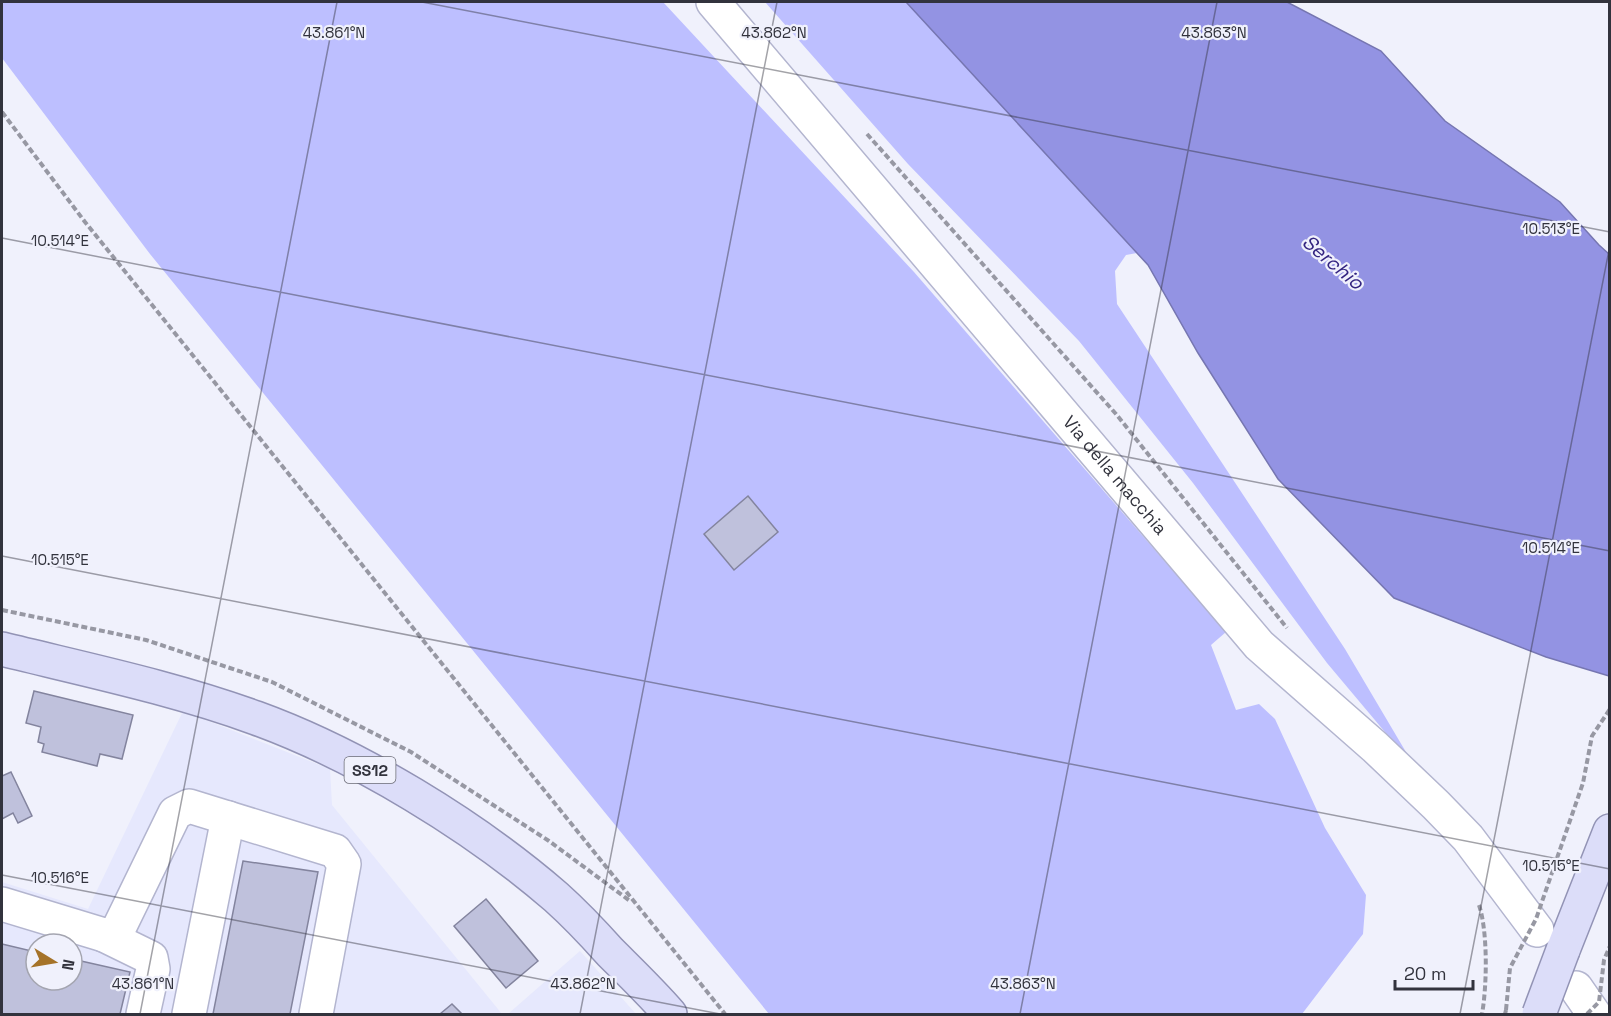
<svg xmlns="http://www.w3.org/2000/svg" width="1611" height="1016" viewBox="0 0 1611 1016" font-family="'Space Grotesk',sans-serif">
<style>
.built{fill:#e6e8fd;fill-rule:evenodd}
.green{fill:#bdbfff}
.water{fill:#9393e3;stroke:#7676b1;stroke-width:1.5}
.building{fill:#bfc1dc;stroke:#83849e;stroke-width:1.5}
.lines{fill:none;stroke-linecap:round;stroke-linejoin:round}
.minor-casing{stroke:#b3b5cf;stroke-width:36}
.major-casing{stroke:#9293b5;stroke-width:36}
.path{stroke:#9798a3;stroke-width:4;stroke-dasharray:6 3;stroke-linecap:butt}
.minor{stroke:#fff;stroke-width:33}
.major{stroke:#dcddf9;stroke-width:33}
.major-bridge-casing{stroke:#9293b5;stroke-width:36;stroke-linecap:butt}
.path-bridge{stroke:#9798a3;stroke-width:4;stroke-dasharray:6 3;stroke-linecap:butt}
.major-bridge{stroke:#dcddf9;stroke-width:33}
.ticks{fill:none;stroke:#32333d;stroke-width:1.5;stroke-opacity:0.45}
.labels{text-anchor:middle;stroke-width:4.5;stroke-linejoin:round;paint-order:stroke}
.shield{fill:#f0f1fc;stroke:#6b6c76;stroke-width:1.5}
.shield-label{font-size:16px;font-weight:bold;fill:#32333d}
.street-label{font-size:18px;fill:#32333d;stroke:#f0f1fc}
.water-label{font-size:20px;font-style:italic;fill:#342581;stroke:#f0f1fc}
.ticks-label{font-size:15px;text-anchor:middle;fill:#32333d;stroke:#f0f1fc;stroke-width:4.5;stroke-linejoin:round;paint-order:stroke}
</style>
<rect width="100%" height="100%" fill="#f0f1fc"/>
<g class="built">
<path d="M183 711 330 769 332 805 502 1014H2V882L88 909ZM36 944H72V980H36Z"/>
<polygon points="580,951 636,1014 508,1014"/>
</g>
<g class="green">
<polygon points="2,2 663,2 914,272 1226,632 1211,645 1236,710 1259,704 1275,719 1325,828 1366,895 1363,934 1302,1014 769,1014 150,254 2,58"/>
<polygon points="765,2 906,2 1137,253 1126,255 1115,271 1117,304 1345,649 1416,769 1327,663 1193,483 1079,341 908,164"/>
</g>
<polygon class="water" points="906,2 1287,2 1381,51 1445,121 1560,202 1599,245 1609,254 1609,676 1546,657 1394,598 1278,479 1198,353 1148,265"/>
<g class="building">
<polygon points="748,496 778,532 734,570 704,534"/>
<polygon points="34,691 133,715 122,759 100,754 97,766 42,752 44,744 38,742 41,727 26,723"/>
<polygon points="11,772 32,816 18,823 13,813 2,819 2,776"/>
<polygon points="243,861 318,872 290,1014 213,1014"/>
<polygon points="486,899 538,961 506,988 454,926"/>
<polygon points="2,944 36,952 36,980 72,980 72,959 130,972 120,1014 2,1014"/>
<polygon points="452,1004 462,1014 440,1014"/>
</g>
<g class="lines">
<defs>
<g id="minor">
<path id="s1" d="M713 2 1259 645 1375 747 1436 805 1468 838 1537 930"/>
<polyline points="2,904 104,935 117,932 175,813 189,806 335,851 344,864 316,1014"/>
<polyline points="104,935 151,958 153,969 143,1014"/>
<polyline points="1576,988 1594,1014"/>
<polyline points="189,1014 228,818"/>
</g>
<g id="major">
<path d="M2 649C87 670 174 688 256 718 358 755 474 826 556 897 575 914 593 933 610 952 630 972 651 992 670 1014"/>
<polyline points="1563,950 1610,831"/>
</g>
</defs>
<use href="#minor" class="minor-casing"/>
<use href="#major" class="major-casing"/>
<g class="path">
<polyline points="2,112 85,222 725,1014"/>
<polyline points="867,134 1116,414 1287,628"/>
<polyline points="2,610 146,640 272,682 411,752 549,841 630,901"/>
<path d="M1479 905C1488 932 1487 986 1482 1014"/>
<polyline points="1505,1014 1506,1010"/>
</g>
<use href="#minor" class="minor"/>
<use href="#major" class="major"/>
<defs>
<polyline id="major-bridge" points="1539,1014 1563,950"/>
</defs>
<use href="#major-bridge" class="major-bridge-casing"/>
<g class="path-bridge">
<polyline points="1506,1010 1510,968 1536,919 1583,783 1592,736 1610,709"/>
<polyline points="1587,1014 1599,1002 1604,960 1610,946"/>
</g>
<use href="#major-bridge" class="major-bridge"/>
</g>
<path class="ticks" d="M422 2 1610 232M2 238 1610 551M2 556 1610 869M2 875 720 1014M140 1014 337 2M580 1014 777 2M1020 1014 1217 2M1460 1014 1610 245"/>
<g class="labels">
<rect class="shield" x="344.5" y="757" width="51" height="26" rx="4.5"/>
<g class="shield-label">
<text x="370" y="776">SS12</text>
</g>
<g class="street-label">
<text dy="6" stroke="none"><textPath href="#s1" startOffset="621">Via della macchia</textPath></text>
</g>
<g class="water-label">
<text transform="translate(1333 262) rotate(40)" y="7">Serchio</text>
</g>
</g>
<g class="ticks-label">
<text x="334" y="38">43.861°N</text>
<text x="774" y="38">43.862°N</text>
<text x="1214" y="38">43.863°N</text>
<text x="1551" y="234">10.513°E</text>
<text x="60" y="246">10.514°E</text>
<text x="1551" y="553">10.514°E</text>
<text x="60" y="565">10.515°E</text>
<text x="1551" y="871">10.515°E</text>
<text x="60" y="883">10.516°E</text>
<text x="143" y="989">43.861°N</text>
<text x="583" y="989">43.862°N</text>
<text x="1023" y="989">43.863°N</text>
</g>
<rect width="1611" height="1016" fill="none" stroke="#32333d" stroke-width="6"/>
<g transform="translate(54 962) rotate(101)"><circle r="28" fill="#f0f1fc" stroke="#a4a5b0" stroke-width="1.5"/>
<path d="M0-4.5L10 22L0 15L-10 22Z" fill="#a57329"/>
<text y="-9" font-size="16" font-weight="bold" text-anchor="middle" fill="#32333d">N</text>
</g>
<path d="M1395 980v9h78v-9" fill="none" stroke="#32333d" stroke-width="3"/>
<text x="1404" y="980" font-size="18" fill="#32333d" stroke="#f0f1fc" stroke-width="4.5" paint-order="stroke">20 m</text>
</svg>
